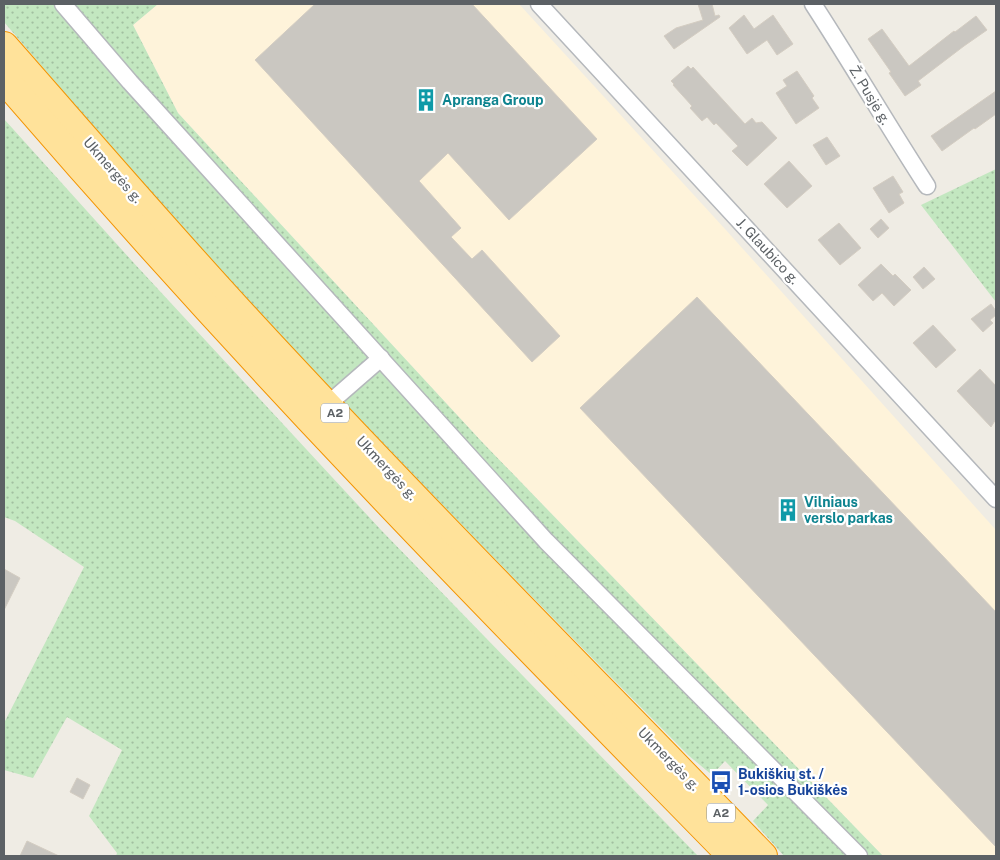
<svg xmlns="http://www.w3.org/2000/svg" width="1000" height="860" viewBox="0 0 1000 860" font-family="'Public Sans',sans-serif">
<style>
.commercial{fill:#fef3da}
.grass{fill:url(#grass-dots)}
.building{fill:#cac7c1;stroke:#d4cdc2}
.lines{fill:none;stroke-linecap:round;stroke-linejoin:round}
.minor-casing{stroke:#b5b8bc;stroke-width:19}
.trunk-casing{stroke:#f39400;stroke-width:30}
.minor{stroke:#fff;stroke-width:16}
.trunk{stroke:#ffe29a;stroke-width:28}
.labels{text-anchor:middle;stroke-width:4.5;stroke-linejoin:round;paint-order:stroke}
.shield{fill:#fff;stroke:#8d9093;stroke-width:1}
.shield-label{font-size:12px;font-weight:bold;fill:#5c6165}
.street-label{font-size:14px;fill:#5c6165;stroke:#fff}
.culture-label{font-size:14px;font-weight:bold;fill:#0d838f;stroke:#fff;text-anchor:start}
.transit-label{font-size:14px;font-weight:bold;fill:#164399;stroke:#fff;text-anchor:start}
</style>
<defs>
<pattern id="grass-dots" width="8" height="8" patternUnits="userSpaceOnUse" patternTransform="scale(1.25)"><rect width="8" height="8" fill="#c3e7c0"/><path d="M2 2h.1M6 6h.1" fill="none" stroke="#a2bfa0" stroke-width="1.8" stroke-linecap="round"/></pattern>
</defs>
<rect width="100%" height="100%" fill="#efece4"/>
<polygon class="commercial" points="158,4 519,4 725,229 996,530 996,856 883,856 482,442 178,113 133,25"/>
<g class="grass">
<path d="M4 4H158L133 25 178 113 482 442 883 856H784L753 821 768 805 725 761 712 775 688 755C545 610 402 466 264 317 175 221 89 122 4 22Z"/>
<polygon points="4,119 132,261 381,530 698,856 116,856 117,853 89,816 122,750 67,717 33,778 4,770 4,723 84,567 15,521 4,517"/>
<polygon points="996,169 996,302 921,205"/>
</g>
<g class="building">
<polygon points="315,4 472,4 597,139 509,220 448,153 419,181 461,228 451,237 472,259 482,250 560,336 532,362 255,60"/>
<polygon points="698,4 712,4 715,16 719,15 720,17 674,49 664,36 676,28 703,20"/>
<polygon points="744,15 754,29 773,15 793,44 777,55 767,40 747,54 729,28"/>
<polygon points="976,16 987,30 964,46 918,81 921,85 905,96 889,73 891,72 868,39 882,29 909,66 954,31 955,32"/>
<polygon points="688,66 691,69 693,67 745,124 752,118 756,123 762,122 777,138 747,166 732,151 738,146 716,123 714,125 707,117 702,121 690,108 692,106 673,85 674,84 671,81"/>
<polygon points="797,71 814,96 812,98 819,108 796,124 776,93 787,86 783,80"/>
<polygon points="996,91 996,114 975,129 974,128 942,151 931,136"/>
<polygon points="827,137 840,156 826,165 813,145"/>
<polygon points="789,161 812,186 787,208 764,184"/>
<polygon points="893,176 903,192 899,194 904,203 889,213 873,188"/>
<polygon points="881,219 889,228 878,238 870,229"/>
<polygon points="839,223 861,248 840,265 818,240"/>
<polygon points="881,264 893,276 895,274 911,290 894,306 882,293 873,301 858,285"/>
<polygon points="924,267 935,279 923,289 913,277"/>
<polygon points="697,297 996,612 996,847 580,408"/>
<polygon points="991,304 996,311 996,315 990,320 993,323 983,332 971,319"/>
<polygon points="933,325 956,350 936,368 913,343"/>
<polygon points="980,369 996,386 996,419 991,427 957,391"/>
<polygon points="4,569 20,578 4,610"/>
<polygon points="77,778 90,785 83,799 70,792"/>
<polygon points="27,841 59,856 20,856"/>
</g>
<g class="lines">
<defs>
<g id="minor">
<polyline points="63,4 130,82 546,541 859,856"/>
<polyline points="539,4 996,499"/>
<path d="M813 4C852 64 888 126 927 186"/>
<polyline points="327,405 381,358"/>
</g>
<g id="trunk">
<path d="M4 46C85 138 165 231 248 321 416 503 591 678 763 856"/>
<path d="M4 79C117 210 233 338 352 464 477 597 605 726 732 856"/>
</g>
</defs>
<use href="#minor" class="minor-casing"/>
<use href="#trunk" class="trunk-casing"/>
<use href="#minor" class="minor"/>
<use href="#trunk" class="trunk"/>
</g>
<defs>
<symbol id="building-bare" viewBox="-9 -9 18 18"><path d="M-4-6H4V6H1V3H-1V6H-4ZM-2.5-4.3h1.7v1.8h-1.7ZM.8-4.3h1.7v1.8H.8ZM-2.5-1h1.7V.8h-1.7ZM.8-1h1.7V.8H.8Z" fill="#0f9aa8" stroke="#fff" stroke-width="2.5" paint-order="stroke"/></symbol>
<symbol id="bus-bare" viewBox="-9 -9 18 18"><path d="M-5-6H5V4H4V6H2V4H-2V6H-4V4H-5ZM-3.5-4V0h7V-4ZM-3.5 1.2v1.5H-2V1.2ZM2 1.2v1.5H3.5V1.2Z" fill="#1a4fb4" stroke="#fff" stroke-width="2.5" paint-order="stroke"/></symbol>
</defs>
<g fill-rule="evenodd">
<use href="#building-bare" x="410" y="84" width="32" height="32"/>
<use href="#building-bare" x="772" y="494" width="32" height="32"/>
<use href="#bus-bare" x="705" y="766" width="32" height="32"/>
</g>
<g class="labels">
<g class="shield">
<rect x="321" y="403.5" width="28" height="19" rx="4"/>
<rect x="707" y="803.5" width="28" height="19" rx="4"/>
</g>
<g class="shield-label">
<text x="335" y="417">A2</text>
<text x="721" y="817">A2</text>
</g>
<g class="street-label">
<text transform="translate(870 95) rotate(59)" y="5">Ž. Pusjė g.</text>
<text transform="translate(113 170) rotate(49)" y="5">Ukmergės g.</text>
<text transform="translate(768 251) rotate(47)" y="5">J. Glaubico g.</text>
<text transform="translate(387 468) rotate(47)" y="5">Ukmergės g.</text>
<text transform="translate(669 759) rotate(46)" y="5">Ukmergės g.</text>
</g>
<g class="culture-label">
<text x="442" y="105">Apranga Group</text>
<text x="804" y="507">Vilniaus<tspan x="804" dy="16">verslo parkas</tspan></text>
</g>
<g class="transit-label">
<text x="738" y="779">Bukiškių st. /<tspan x="738" dy="16">1-osios Bukiškės</tspan></text>
</g>
</g>
<rect width="1000" height="860" fill="none" stroke="#5c6165" stroke-width="10"/>
</svg>
